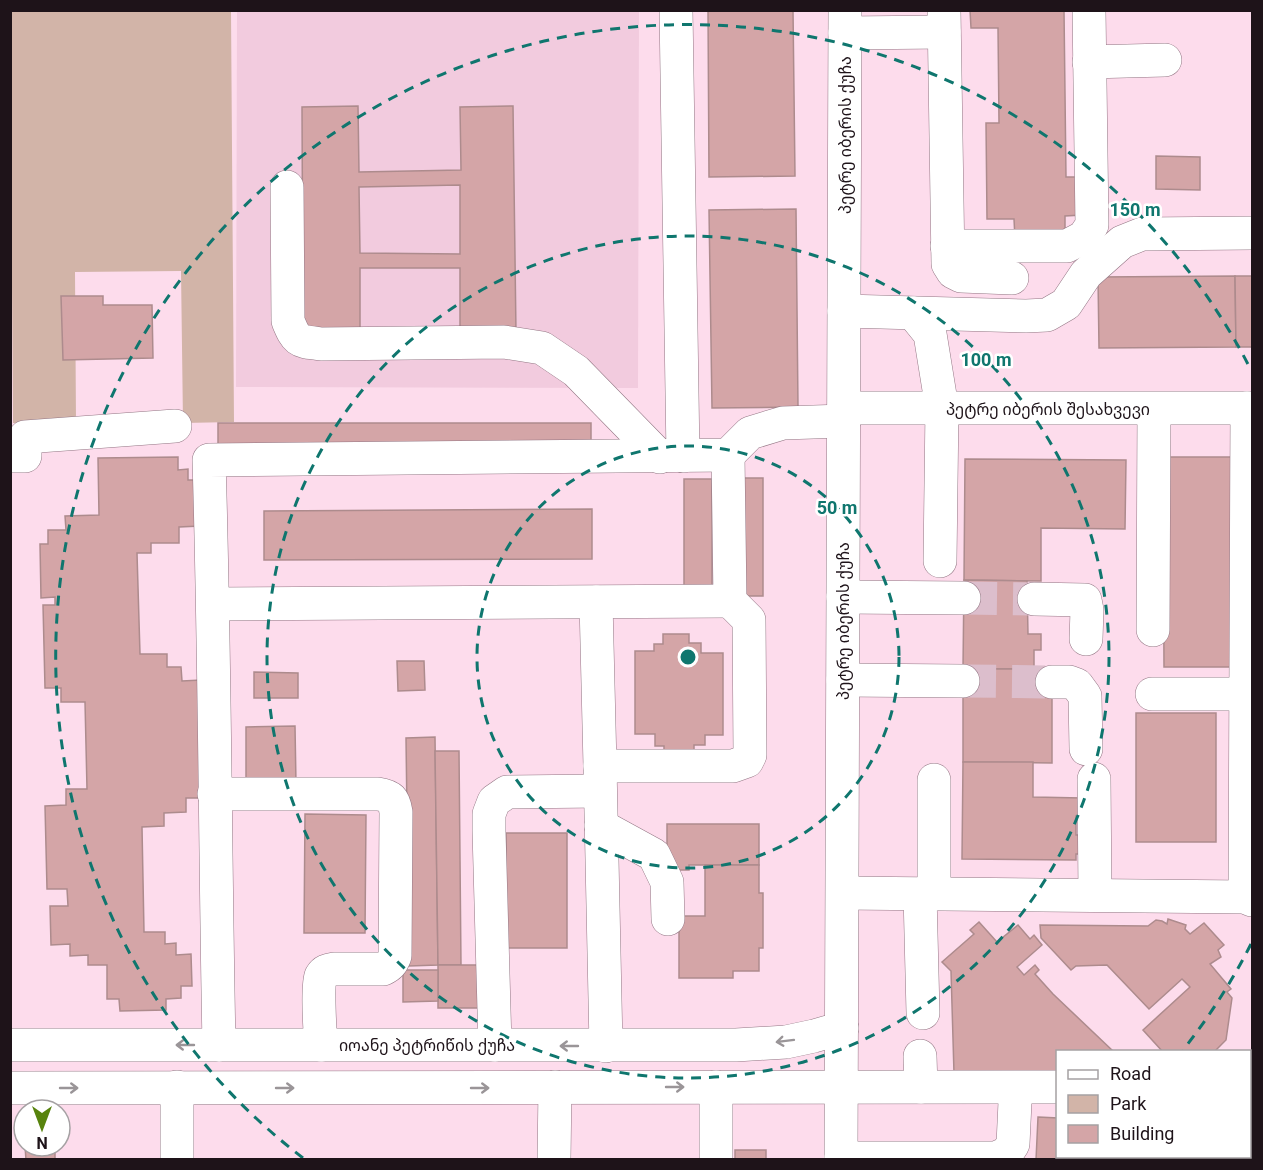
<svg xmlns="http://www.w3.org/2000/svg" width="1263" height="1170" viewBox="0 0 1263 1170" font-family="Roboto,'Noto Sans Georgian',sans-serif">
<style>
.built{fill:#f2cbde}
.green{fill:#d2b4a8}
.building{fill:#d4a5a7;stroke:#ad8b8d;stroke-width:1.5;fill-rule:evenodd}
.lines{fill:none;stroke-linecap:round;stroke-linejoin:round}
.minor-tunnel{stroke:#dcbecc;stroke-width:33;stroke-dasharray:33 16;stroke-linecap:butt}
.minor-casing{stroke:#937684;stroke-width:34}
.minor{stroke:#fff;stroke-width:33}
.oneway{stroke:#9a9598}
.ring{fill:none;stroke:#0f766e;stroke-width:3;stroke-dasharray:10 8}
.labels{text-anchor:middle;stroke-width:5;stroke-linejoin:round;paint-order:stroke}
.street-label{font-size:16px;fill:#1e1319;stroke:#fff}
.centre{fill:#0f766e;stroke:#fff;stroke-width:3}
.ring-label{font-size:18px;text-anchor:middle;font-weight:bold;fill:#0f766e;stroke:#fff;stroke-width:5;stroke-linejoin:round;paint-order:stroke}
</style>
<rect width="100%" height="100%" fill="#fddcec"/>
<polygon class="built" points="237,11 639,11 638,388 236,387"/>
<polygon class="green" points="10,11 231,11 234,422 183,423 181,271 75,272 76,423 13,423"/>
<g class="building">
<polygon points="708,10 793,10 795,176 709,177"/>
<polygon points="970,10 1064,10 1066,177 1082,177 1082,215 1065,216 1065,238 1015,239 1014,219 987,219 986,123 999,123 998,28 971,28"/>
<path d="M358 106 359 172 461 170 460 107 513 106 516 333H460V268H360V333L303 332 302 107ZM460 185V254L360 253 359 187Z"/>
<polygon points="1156,156 1200,157 1200,190 1156,189"/>
<polygon points="796,209 798,407 712,408 709,210"/>
<polygon points="1235,276 1236,347 1099,348 1098,277"/>
<polygon points="1235,276 1252,276 1252,347 1236,347"/>
<polygon points="61,296 103,296 103,305 152,305 153,358 63,360"/>
<polygon points="218,423 591,423 591,454 218,455"/>
<polygon points="178,457 178,470 188,469 188,480 199,480 200,526 179,527 179,543 151,543 151,553 137,553 140,654 167,654 167,667 181,667 182,681 201,680 203,798 186,798 186,812 164,813 164,826 142,827 144,932 165,932 165,944 176,943 176,955 191,954 192,986 181,986 181,998 166,999 166,1010 120,1011 119,999 107,999 107,965 88,965 88,955 70,956 70,944 51,945 50,906 68,906 67,889 47,889 45,806 66,805 66,789 87,789 85,702 61,702 61,688 45,688 43,605 55,605 55,597 41,598 40,544 48,544 48,530 66,530 65,516 99,515 98,458"/>
<polygon points="1163,457 1232,457 1233,667 1164,667"/>
<polygon points="965,459 1126,460 1125,529 1041,528 1041,581 964,580"/>
<rect x="737" y="478" width="26" height="118"/>
<rect x="684" y="479" width="28" height="116"/>
<polygon points="592,509 592,559 264,560 264,511"/>
<polygon points="964,580 1027,581 1028,634 1041,634 1041,650 1034,650 1034,669 963,669"/>
<polygon points="663,634 689,634 689,643 701,643 701,653 723,653 723,735 705,735 705,745 694,745 694,753 664,753 664,746 655,746 655,734 635,734 635,651 654,651 654,644 663,644"/>
<polygon points="397,661 424,661 425,690 398,691"/>
<polygon points="963,669 1052,669 1052,763 963,762"/>
<polygon points="254,672 298,673 298,698 254,698"/>
<rect x="1136" y="713" width="80" height="129"/>
<polygon points="295,726 296,784 246,784 246,727"/>
<polygon points="435,737 438,965 409,966 406,738"/>
<polygon points="435,751 459,751 461,965 438,965"/>
<polygon points="963,762 1033,762 1033,797 1082,798 1082,816 1076,816 1076,835 1082,835 1082,854 1076,854 1076,860 962,859"/>
<polygon points="305,814 366,815 365,933 304,933"/>
<polygon points="667,824 759,824 759,865 689,865 689,870 667,870"/>
<rect x="506" y="833" width="61" height="115"/>
<polygon points="705,865 759,865 759,893 763,893 763,948 759,948 759,971 733,971 733,978 679,978 679,916 705,916"/>
<polygon points="1168,919 1186,925 1185,929 1190,934 1204,923 1224,945 1218,950 1221,957 1210,964 1231,989 1227,992 1232,998 1226,1040 1214,1052 1163,1052 1143,1030 1190,987 1182,979 1149,1009 1107,965 1076,966 1071,970 1041,938 1040,925 1148,926 1156,920 1162,921 1167,924"/>
<polygon points="979,922 997,942 1018,925 1030,939 1034,935 1042,945 1017,967 1024,975 1035,965 1039,970 1035,974 1053,994 1114,1052 1058,1052 1058,1072 954,1073 951,971 942,962 974,934 970,930"/>
<rect x="438" y="965" width="40" height="43"/>
<polygon points="403,970 438,970 438,1001 403,1002"/>
<polygon points="1038,1117 1058,1118 1058,1156 1085,1156 1084,1160 1036,1160"/>
<polygon points="25,1146 55,1146 55,1160 26,1160"/>
<rect x="735" y="1150" width="31" height="10"/>
</g>
<g class="lines">
<g class="minor-tunnel">
<polyline points="964,598 1034,599"/>
<polyline points="963,681 1052,682"/>
</g>
<defs>
<g id="minor">
<polyline points="676,10 683,456"/>
<polyline points="944,10 948,264 953,272 961,276 1012,278"/>
<polyline points="845,33 944,32"/>
<polyline points="1089,62 1165,60"/>
<path d="M287 187 288 321C297 343 299 341 321 344L504 342 542 348 576 371 660 457"/>
<polyline points="947,246 1067,246 1084,237 1092,225 1089,10"/>
<polyline points="844,311 1026,316 1047,315 1066,304 1086,274 1122,242 1142,234 1252,233"/>
<polyline points="913,313 930,334 942,408 940,561"/>
<polyline points="844,408 1252,408"/>
<polyline points="10,456 25,456 25,437 175,426"/>
<polyline points="843,597 964,598"/>
<polyline points="1034,599 1085,600 1087,610 1086,639"/>
<polyline points="596,602 600,766"/>
<polyline points="213,604 730,601"/>
<polyline points="1153,630 1154,409"/>
<polyline points="843,680 963,681"/>
<polyline points="1052,682 1069,682 1077,685 1085,696 1086,749"/>
<polyline points="1152,694 1247,694"/>
<polyline points="1094,779 1095,895"/>
<polyline points="934,780 934,894"/>
<path d="M214 794H378C391 796 394 799 396 812L395 956C392 963 390 966 383 969H334C328 970 324 971 321 976 317 985 320 1032 321 1045"/>
<polyline points="601,826 654,855 667,882 668,919"/>
<polyline points="843,893 1245,897 1252,900"/>
<polyline points="920,894 923,1013"/>
<polyline points="1245,897 1247,408"/>
<polyline points="10,1045 736,1045 786,1042 814,1036 842,1028"/>
<path d="M219 1045C215 850 215 655 209 460L728 455 750 433 783 423 844 421"/>
<polyline points="495,1045 489,831 489,814 494,801 507,792 600,791"/>
<polyline points="606,1046 600,766 733,766 747,761 750,755 749,620 730,601 728,455"/>
<polyline points="920,1056 921,1087"/>
<polyline points="716,1087 716,1160"/>
<polyline points="10,1088 1058,1087"/>
<polyline points="841,1158 996,1158 1007,1153 1013,1144 1015,1102"/>
<polyline points="177,1160 177,1087"/>
<polyline points="554,1160 555,1087"/>
<polyline points="841,1160 845,10"/>
<polyline points="1124,1160 1124,1157"/>
</g>
</defs>
<use href="#minor" class="minor-casing"/>
<use href="#minor" class="minor"/>
</g>
<defs><path id="oneway-shaft" d="M-6 0H5M1.5-3L5.5 0L1.5 3" fill="none" stroke-width="1.6" stroke-linecap="round" stroke-linejoin="round" transform="scale(1.5)"/></defs>
<g class="oneway">
<use href="#oneway-shaft" transform="translate(785 1041) rotate(173)"/>
<use href="#oneway-shaft" transform="translate(185 1045) rotate(180)"/>
<use href="#oneway-shaft" transform="translate(569 1046) rotate(-180)"/>
<use href="#oneway-shaft" transform="translate(675 1087)"/>
<use href="#oneway-shaft" transform="translate(69 1088)"/>
<use href="#oneway-shaft" transform="translate(285 1088)"/>
<use href="#oneway-shaft" transform="translate(480 1088)"/>
</g>
<g class="ring">
<circle cx="688" cy="657" r="211"/>
<circle cx="688" cy="657" r="421"/>
<path d="M1251 944A632 632 0 0 1 1183 1050M303 1158A632 632 0 1 1 1251 370"/>
</g>
<g class="labels">
<g class="street-label">
<text transform="translate(845 135) rotate(-90)" y="6">პეტრე იბერის ქუჩა</text>
<text x="1048" y="415">პეტრე იბერის შესახვევი</text>
<text transform="translate(843 621) rotate(-90)" y="6">პეტრე იბერის ქუჩა</text>
<text x="427" y="1051">იოანე პეტრიწის ქუჩა</text>
</g>
</g>
<circle cx="688" cy="657" r="9" class="centre"/>
<g class="ring-label">
<text x="1135" y="216">150 m</text>
<text x="986" y="366">100 m</text>
<text x="837" y="514">50 m</text>
</g>
<rect width="1263" height="1170" fill="none" stroke="#1e1319" stroke-width="24"/>
<rect x="1056" y="1050" width="195" height="108" fill="#ffffff" stroke="#a5a1a3" stroke-width="1.5"/>
<rect x="1068" y="1070" width="30" height="9" fill="#ffffff" stroke="#a5a1a3" stroke-width="1.5"/>
<text x="1110" y="1080" font-size="18" fill="#1e1319">Road</text>
<rect x="1068" y="1095" width="30" height="18" fill="#d2b4a8" stroke="#a5a1a3" stroke-width="1.5"/>
<text x="1110" y="1110" font-size="18" fill="#1e1319">Park</text>
<rect x="1068" y="1125" width="30" height="18" fill="#d4a5a7" stroke="#a5a1a3" stroke-width="1.5"/>
<text x="1110" y="1140" font-size="18" fill="#1e1319">Building</text>
<g transform="translate(42 1128) rotate(180)"><circle r="28" fill="#ffffff" stroke="#a5a1a3" stroke-width="1.5"/>
<path d="M0-4.5L10 22L0 15L-10 22Z" fill="#57830d"/>
<text y="-9" font-size="16" font-weight="bold" text-anchor="middle" fill="#1e1319">N</text>
</g>
</svg>
